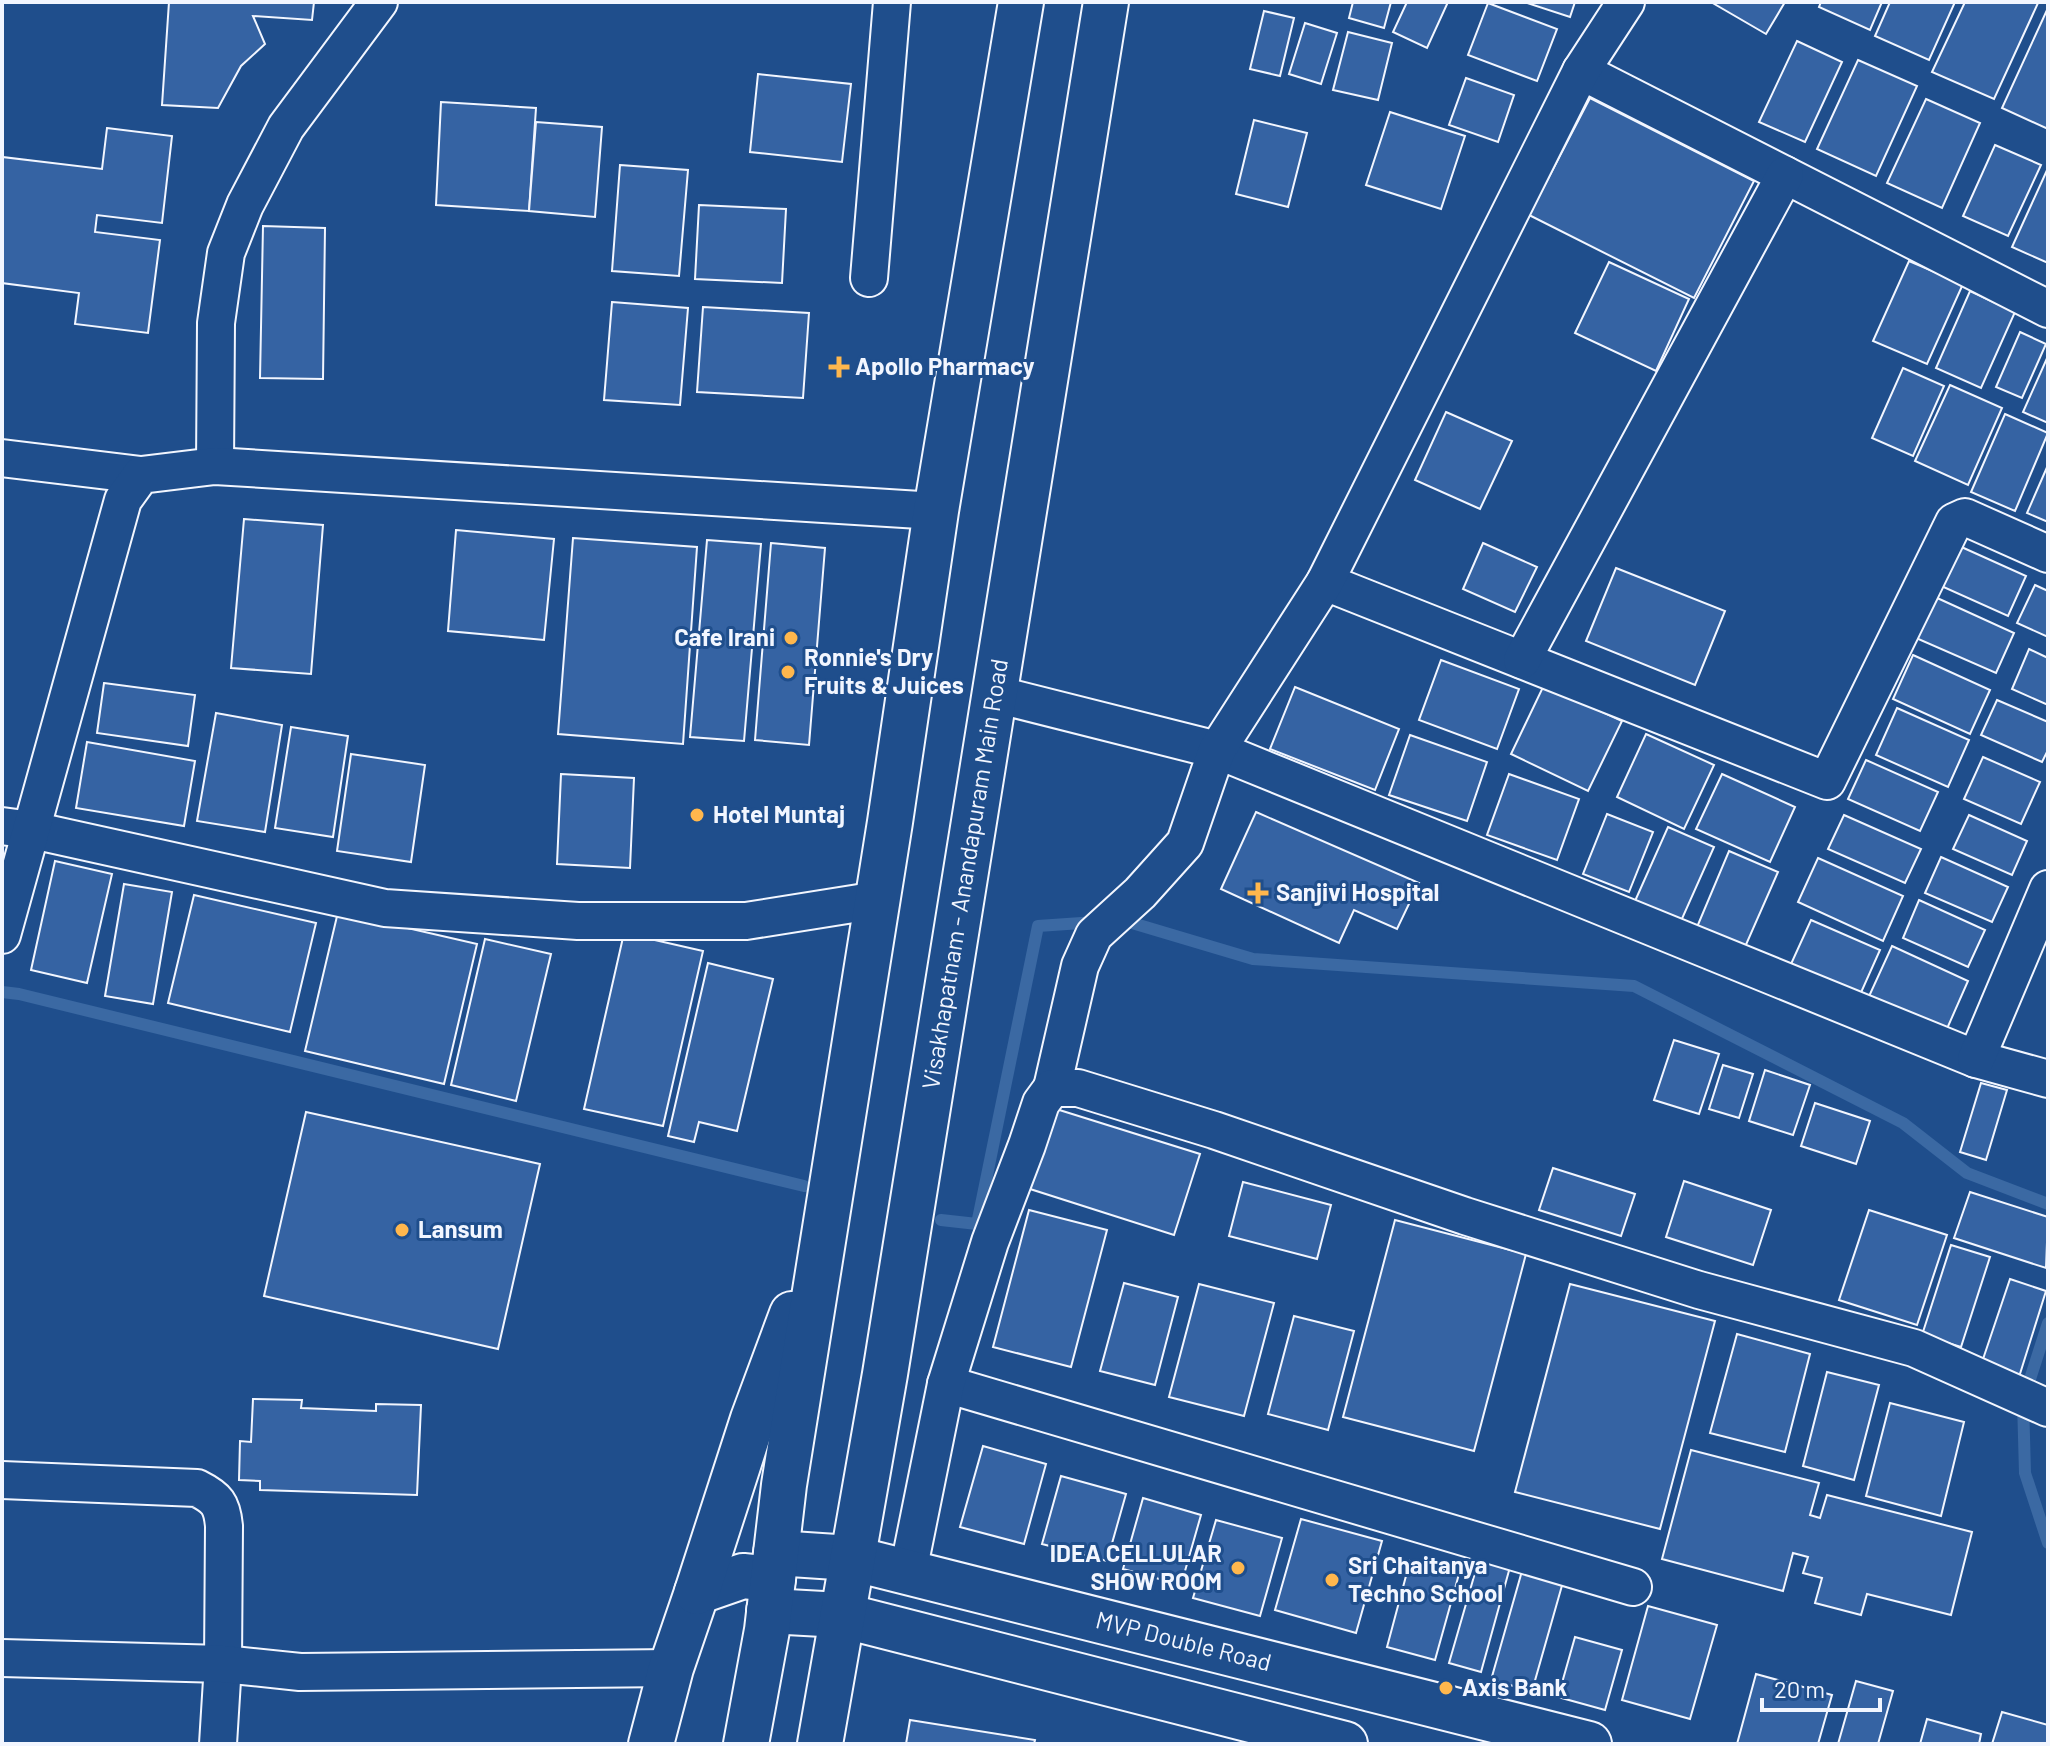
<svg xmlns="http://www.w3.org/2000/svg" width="2050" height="1746" viewBox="0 0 2050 1746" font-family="Barlow,sans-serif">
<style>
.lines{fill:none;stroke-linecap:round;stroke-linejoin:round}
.stream{stroke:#3b69a3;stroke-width:12}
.building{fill:#3563a3;stroke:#f2f6ff;stroke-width:2}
.minor-casing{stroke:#f2f6ff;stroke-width:40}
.secondary-casing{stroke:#f2f6ff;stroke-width:48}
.primary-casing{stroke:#f2f6ff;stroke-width:48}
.minor{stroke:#1f4e8c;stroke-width:36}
.secondary{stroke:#1f4e8c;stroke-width:44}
.primary{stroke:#1f4e8c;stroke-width:44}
.poi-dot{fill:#ffb74d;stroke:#1f4e8c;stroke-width:3}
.labels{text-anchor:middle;stroke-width:6;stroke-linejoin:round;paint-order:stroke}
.poi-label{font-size:24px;font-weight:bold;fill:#f2f6ff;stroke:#1f4e8c;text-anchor:start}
.street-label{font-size:24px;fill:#f2f6ff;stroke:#1f4e8c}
</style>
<rect width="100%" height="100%" fill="#1f4e8c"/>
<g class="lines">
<g class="stream">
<polyline points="1122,920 1253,959 1634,986 1903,1123 1967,1173 2048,1204"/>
<polyline points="2,992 19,994 804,1186"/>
<polyline points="941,1220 977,1224 1038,926 1096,922"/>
<polyline points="2048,1323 2023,1401 2025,1473 2048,1543"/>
</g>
</g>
<g class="building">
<polygon points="169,2 314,2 312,20 253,16 265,44 241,66 218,108 162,105"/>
<polygon points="1353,2 1391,2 1384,28 1349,18"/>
<polygon points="1407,2 1448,2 1427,48 1393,32"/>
<polygon points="1524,2 1575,2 1570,17"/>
<polygon points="1711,2 1785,2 1766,34"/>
<polygon points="1821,2 1882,2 1870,30 1819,7"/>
<polygon points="1890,2 1955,2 1929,60 1875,36"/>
<polygon points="1965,2 2038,3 1994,99 1932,72"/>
<polygon points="1488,3 1557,29 1537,81 1468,55"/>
<polygon points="2047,10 2048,10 2048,129 2002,108"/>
<polygon points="1264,11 1294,18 1280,76 1250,69"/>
<polygon points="1305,23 1337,33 1321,84 1289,74"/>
<polygon points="1348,32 1392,43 1378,100 1333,90"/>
<polygon points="1797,41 1842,62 1805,142 1759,122"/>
<polygon points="1858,60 1917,86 1876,176 1817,149"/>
<polygon points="758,74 851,84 842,162 750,152"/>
<polygon points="1466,78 1514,95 1498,142 1449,125"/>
<polygon points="1590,98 1754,181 1694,298 1529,215"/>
<polygon points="1926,99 1980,123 1942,208 1887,183"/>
<polygon points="441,102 536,108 529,211 436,205"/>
<polygon points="1390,112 1465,136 1441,209 1366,185"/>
<polygon points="1254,120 1307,133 1288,207 1236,194"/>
<polygon points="536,122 602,127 595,217 529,211"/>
<polygon points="107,128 172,136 162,223 97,215 95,232 160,240 148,333 75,324 79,293 2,283 2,157 102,169"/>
<polygon points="1995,145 2041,165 2008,236 1963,216"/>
<polygon points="620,165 688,170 679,276 612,271"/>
<polygon points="2048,168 2048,263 2012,247"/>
<polygon points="699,205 786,209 782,283 695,279"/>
<polygon points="263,226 325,228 323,379 260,378"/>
<polygon points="1909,261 1963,284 1927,364 1873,341"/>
<polygon points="1609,262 1689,299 1656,371 1575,333"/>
<polygon points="1970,291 2015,312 1981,388 1936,368"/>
<polygon points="612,302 688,308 680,405 604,400"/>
<polygon points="703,307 809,313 803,398 697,392"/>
<polygon points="2020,332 2046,344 2022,398 1996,387"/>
<polygon points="2048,356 2048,423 2023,412"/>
<polygon points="1903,368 1944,386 1913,456 1872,438"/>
<polygon points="1950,385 2002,408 1968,485 1915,461"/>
<polygon points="1446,412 1512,441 1480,509 1415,480"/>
<polygon points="2005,414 2048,433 2015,511 1971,492"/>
<polygon points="2048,465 2048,522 2027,513"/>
<polygon points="244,519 323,525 311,674 231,668"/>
<polygon points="456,530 554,539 544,640 448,631"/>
<polygon points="573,538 697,547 683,744 558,734"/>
<polygon points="707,540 761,544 744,741 690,737"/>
<polygon points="771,543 825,548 809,745 755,740"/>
<polygon points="1483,543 1537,567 1515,612 1463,589"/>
<polygon points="1957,545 2026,576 2008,616 1939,585"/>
<polygon points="1616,568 1725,611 1695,685 1586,641"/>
<polygon points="2035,585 2048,591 2048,637 2017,623"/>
<polygon points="1935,597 2014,633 1996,673 1916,638"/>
<polygon points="2029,649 2048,658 2048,705 2012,689"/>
<polygon points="1913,655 1990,690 1970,734 1893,699"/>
<polygon points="1441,660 1519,689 1497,749 1419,720"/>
<polygon points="104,683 195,695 188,746 97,733"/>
<polygon points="1544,685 1622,721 1588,791 1511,754"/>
<polygon points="1295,687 1399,729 1375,790 1270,749"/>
<polygon points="1997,700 2048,722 2048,750 2042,762 1981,735"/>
<polygon points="1897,708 1969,740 1948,787 1876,755"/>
<polygon points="216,713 282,725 265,832 197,821"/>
<polygon points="291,727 348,736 333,837 275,828"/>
<polygon points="1646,734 1714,765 1684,829 1617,797"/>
<polygon points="1410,735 1487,762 1467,821 1389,795"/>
<polygon points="87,742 195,761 184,826 76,808"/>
<polygon points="351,754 425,765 411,862 337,851"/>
<polygon points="1983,757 2040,782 2021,824 1964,799"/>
<polygon points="1866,760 1938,792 1920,831 1848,799"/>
<polygon points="561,774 634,778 630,868 557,864"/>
<polygon points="1509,774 1579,799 1557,860 1487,835"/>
<polygon points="1722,774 1795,807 1770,862 1696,829"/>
<polygon points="1256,812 1419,883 1397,929 1354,910 1339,943 1221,889"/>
<polygon points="1607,814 1653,832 1629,892 1583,874"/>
<polygon points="1844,815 1921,849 1905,883 1828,849"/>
<polygon points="1969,815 2027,841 2012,875 1953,849"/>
<polygon points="1668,827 1714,847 1681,921 1635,901"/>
<polygon points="1729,851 1778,872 1745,947 1697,927"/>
<polygon points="1941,857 2008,887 1992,922 1925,893"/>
<polygon points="1818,858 1903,896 1883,941 1798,902"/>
<polygon points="55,861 112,874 87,983 31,970"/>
<polygon points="124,884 172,892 153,1004 105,996"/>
<polygon points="194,895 316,923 290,1032 168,1003"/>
<polygon points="1919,900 1985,930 1968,967 1903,938"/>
<polygon points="338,912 477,944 444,1084 305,1051"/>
<polygon points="1811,920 1880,950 1855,1006 1786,975"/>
<polygon points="624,933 703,951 663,1126 584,1109"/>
<polygon points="485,939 551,954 516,1101 451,1085"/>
<polygon points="1892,946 1968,981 1942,1040 1865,1005"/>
<polygon points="708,963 773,979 737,1131 699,1122 694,1142 668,1136"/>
<polygon points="1674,1040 1719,1054 1699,1114 1654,1100"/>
<polygon points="1723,1065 1753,1074 1739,1118 1709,1109"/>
<polygon points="1765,1070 1810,1085 1793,1135 1749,1121"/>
<polygon points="1981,1083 2007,1090 1986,1160 1960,1152"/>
<polygon points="1815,1103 1870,1121 1856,1164 1801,1146"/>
<polygon points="1053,1108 1200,1154 1174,1235 1027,1188"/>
<polygon points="306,1112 540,1164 498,1349 264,1296"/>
<polygon points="1553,1168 1635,1194 1621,1236 1539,1210"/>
<polygon points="1684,1181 1771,1210 1753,1265 1666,1237"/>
<polygon points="1243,1182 1331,1205 1317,1259 1229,1236"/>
<polygon points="1970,1192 2048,1217 2046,1268 1954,1238"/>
<polygon points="1029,1210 1107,1230 1071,1367 993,1347"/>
<polygon points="1869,1210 1947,1235 1917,1325 1839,1300"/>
<polygon points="1395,1220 1526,1254 1474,1451 1343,1417"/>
<polygon points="1951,1245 1990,1257 1961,1347 1922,1335"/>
<polygon points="2010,1279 2046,1291 2019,1377 1981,1365"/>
<polygon points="1124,1283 1178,1297 1155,1385 1100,1371"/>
<polygon points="1199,1284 1274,1303 1244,1416 1169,1397"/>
<polygon points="1570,1284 1715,1321 1660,1529 1515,1492"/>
<polygon points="1294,1316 1354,1331 1328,1430 1268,1414"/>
<polygon points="1737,1334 1810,1354 1785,1452 1710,1433"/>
<polygon points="1827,1372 1879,1385 1854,1480 1803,1466"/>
<polygon points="253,1399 302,1400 301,1408 376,1411 376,1404 421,1405 417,1495 260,1490 260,1481 239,1480 240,1441 251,1442"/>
<polygon points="1890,1403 1964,1422 1941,1516 1866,1496"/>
<polygon points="983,1446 1046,1464 1024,1544 960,1527"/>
<polygon points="1691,1450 1819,1483 1810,1515 1820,1518 1827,1495 1972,1532 1951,1615 1867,1594 1861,1615 1815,1603 1822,1578 1803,1573 1808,1557 1793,1553 1783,1591 1662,1559"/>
<polygon points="1061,1476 1126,1494 1107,1561 1042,1544"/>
<polygon points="1143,1498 1201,1515 1181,1585 1123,1569"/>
<polygon points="1301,1519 1382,1541 1356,1633 1275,1610"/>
<polygon points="1216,1520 1282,1538 1260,1616 1193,1598"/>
<polygon points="1479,1559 1510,1567 1481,1672 1449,1663"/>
<polygon points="1410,1561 1459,1574 1435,1660 1387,1647"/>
<polygon points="1522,1571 1563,1582 1532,1691 1491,1680"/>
<polygon points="1648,1606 1717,1625 1690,1719 1622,1700"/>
<polygon points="1575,1637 1622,1650 1605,1710 1558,1697"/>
<polygon points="1756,1674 1832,1695 1818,1744 1737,1744"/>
<polygon points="1856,1681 1893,1691 1878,1744 1838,1744"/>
<polygon points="2002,1712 2048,1725 2048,1744 1992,1744"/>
<polygon points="1927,1719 1981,1734 1979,1744 1920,1744"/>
<polygon points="910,1720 1035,1740 1034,1744 906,1744"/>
</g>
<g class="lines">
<defs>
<g id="minor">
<polyline points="1581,71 2048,309"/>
<polyline points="869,278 892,2"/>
<polyline points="2,458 141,475"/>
<polyline points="215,466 216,323 226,253 245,205 286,127 379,2"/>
<polyline points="1325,582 1827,781 1954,522 1965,517 2048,554"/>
<polyline points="1522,660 1785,175"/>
<polyline points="995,694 1217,750 1976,1059 2048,1079"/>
<polyline points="2,826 32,830 385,908 578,921 746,921 878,900"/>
<polyline points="2,935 123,500 141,475 215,466 936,511"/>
<polyline points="1976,1059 2048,889"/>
<polyline points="1052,1088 1080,966 1094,935 1140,893 1185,843 1217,750 1325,582 1581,71 1626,2"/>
<polyline points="946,1384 1633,1587"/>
<path d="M2 1480 197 1488C217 1498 222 1504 224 1526L223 1664 218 1744"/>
<polyline points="908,1572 946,1384 990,1242 1027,1145 1041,1103 1052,1088 1078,1088 1214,1130 1465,1216 1699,1290 1914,1348 2048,1408"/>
<polyline points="2,1658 223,1664 300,1672 671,1668"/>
</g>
<polyline id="secondary" points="651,1744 671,1668 697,1592 743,1576 773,1579"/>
<g id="primary">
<path id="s1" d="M776 1553 851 1558 1589 1744"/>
<polyline points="697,1592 753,1419 792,1314"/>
<polyline points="769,1611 841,1615 1345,1744"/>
<polyline points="746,1744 767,1630 784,1485 890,822 936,511 1021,2"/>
<path id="s2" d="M820 1744 885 1374 1106 2"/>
</g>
</defs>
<use href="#minor" class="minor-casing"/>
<use href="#secondary" class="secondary-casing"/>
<use href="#primary" class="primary-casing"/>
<use href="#minor" class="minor"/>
<use href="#secondary" class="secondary"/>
<use href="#primary" class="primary"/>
</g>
<g class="poi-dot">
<path d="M835 355h8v8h8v8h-8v8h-8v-8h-8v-8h8z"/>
<circle cx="791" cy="638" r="8"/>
<circle cx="788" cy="672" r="8"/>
<circle cx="697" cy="815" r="8"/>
<path d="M1254 881h8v8h8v8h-8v8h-8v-8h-8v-8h8z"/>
<circle cx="402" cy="1230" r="8"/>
<circle cx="1238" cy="1568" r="8"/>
<circle cx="1332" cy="1580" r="8"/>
<circle cx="1446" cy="1688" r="8"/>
</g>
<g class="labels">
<g class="poi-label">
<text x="855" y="375">Apollo Pharmacy</text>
<text x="775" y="646" text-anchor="end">Cafe Irani</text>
<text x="804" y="666">Ronnie's Dry<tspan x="804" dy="28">Fruits &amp; Juices</tspan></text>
<text x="713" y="823">Hotel Muntaj</text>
<text x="1276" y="901">Sanjivi Hospital</text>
<text x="418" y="1238">Lansum</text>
<text x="1222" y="1562" text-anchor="end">IDEA CELLULAR<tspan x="1222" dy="28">SHOW ROOM</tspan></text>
<text x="1348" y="1574">Sri Chaitanya<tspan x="1348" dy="28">Techno School</tspan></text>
<text x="1462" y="1696">Axis Bank</text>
</g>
<g class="street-label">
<text dy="8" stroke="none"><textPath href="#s2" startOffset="882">Visakhapatnam - Anandapuram Main Road</textPath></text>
<text dy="8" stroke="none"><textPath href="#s1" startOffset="418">MVP Double Road</textPath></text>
</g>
</g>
<rect width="2050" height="1746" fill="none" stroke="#f2f6ff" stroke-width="8"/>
<path d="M1762 1698v12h118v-12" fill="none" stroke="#f2f6ff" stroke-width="4"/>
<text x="1774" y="1698" font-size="24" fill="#f2f6ff" stroke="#1f4e8c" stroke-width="6" paint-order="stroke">20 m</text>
</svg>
